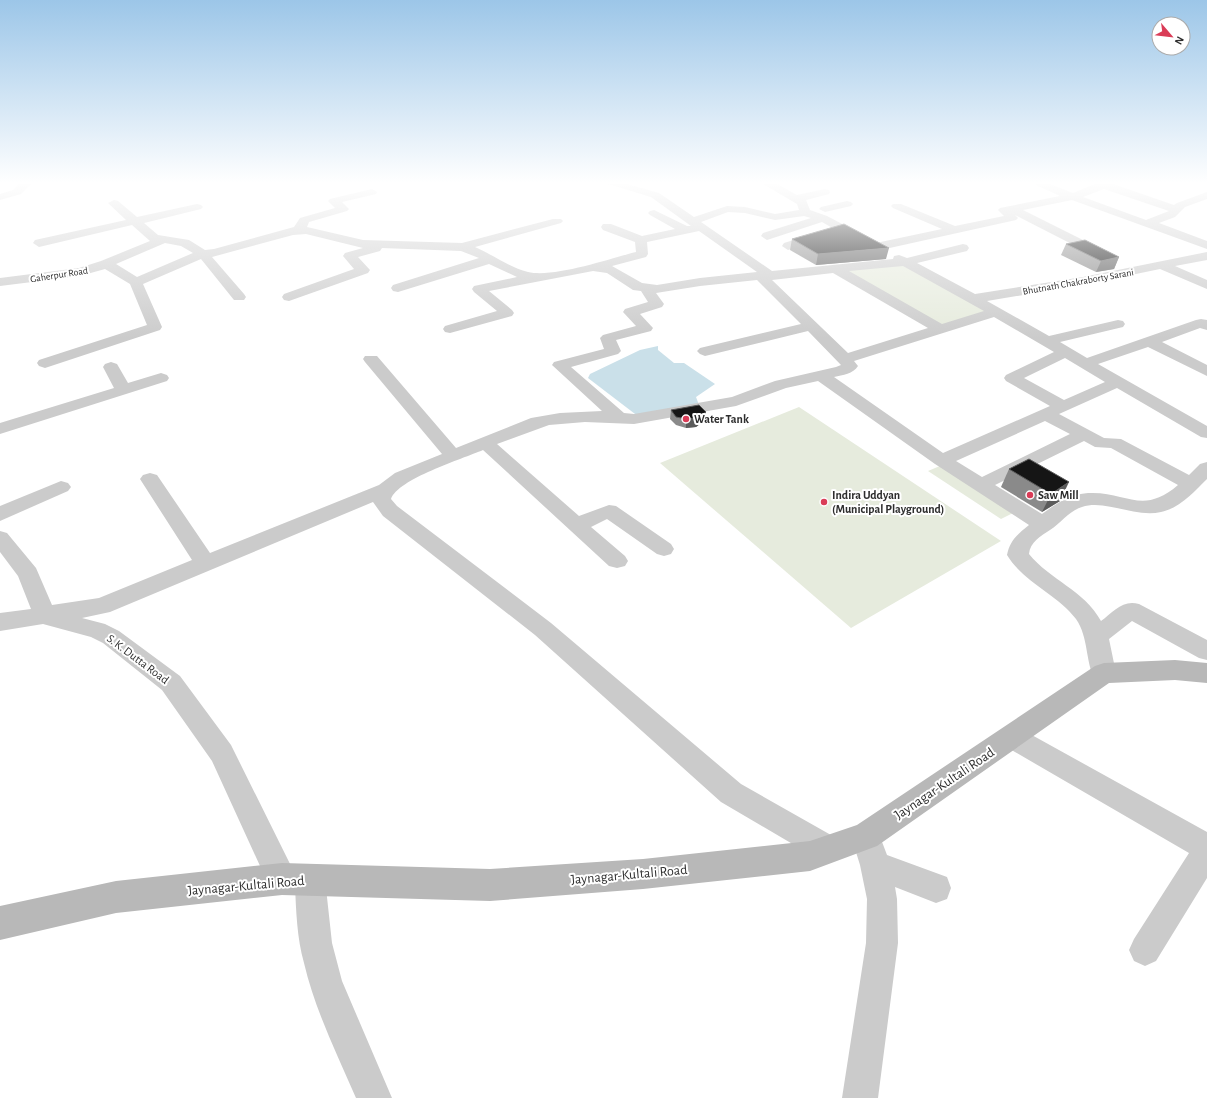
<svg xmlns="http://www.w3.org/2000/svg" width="1207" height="1098" viewBox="0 0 1207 1098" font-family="'Alegreya Sans',sans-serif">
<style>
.green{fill:#e6ebdd}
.water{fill:#cae0e9}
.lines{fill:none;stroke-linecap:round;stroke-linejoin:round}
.minor{fill:#cbcbcb;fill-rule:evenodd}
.secondary{fill:#b8b8b8;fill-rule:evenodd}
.wall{fill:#8a8a8a}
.shaded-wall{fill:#5b5b5b}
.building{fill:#151515;stroke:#5b5b5b}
.poi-dot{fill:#da3c57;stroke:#fff;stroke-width:1.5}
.labels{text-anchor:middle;stroke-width:4;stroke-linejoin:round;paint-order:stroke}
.far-street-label{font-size:10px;fill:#2e2e2e;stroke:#fff}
.poi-label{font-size:12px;font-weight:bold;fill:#2e2e2e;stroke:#fff;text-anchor:start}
.street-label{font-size:12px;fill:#2e2e2e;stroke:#fff}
.near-street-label{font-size:14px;fill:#2e2e2e;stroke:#fff}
</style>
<rect width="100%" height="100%" fill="#fff"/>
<g class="green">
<polygon points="905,262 996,312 940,329 834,268"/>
<polygon points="799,407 1001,541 851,628 660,463"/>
<polygon points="947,463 1019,510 1001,519 928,471"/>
</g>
<polygon class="water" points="658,346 658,350 674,363 684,363 715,384 696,397 699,405 639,417 588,378 590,374 640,350"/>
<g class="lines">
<g class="minor">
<polygon points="19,184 31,184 21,194 0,200 0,194 13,190"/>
<path d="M608 184H627L659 193 694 217 727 206 745 207 775 214 799 210 797 204 763 184H777L797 195 825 189 829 190 830 192 829 194 806 200 810 210 827 216 867 237 869 240 867 243H859L822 222 767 240 761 236 763 233 811 218 804 216 775 220 745 213 728 212 701 222 772 271 893 259 894 256 899 255 907 258 963 244 967 245 969 248 967 251 917 263 975 294 1083 277 1207 252V260L1175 266 1207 280V289L1160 269 1083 285 987 301 1049 336 1118 320 1123 321 1125 324 1123 327 1060 342 1087 358 1196 320 1201 319 1207 320V330L1200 328 1162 342 1207 365V376L1148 347 1098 364 1207 426V438L1201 437 1117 388 1059 414 1104 438 1121 439 1189 475 1200 464 1207 462V479C1194 492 1180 508 1161 512 1135 518 1105 499 1082 507 1069 511 1061 523 1050 530 1041 536 1030 542 1029 554 1050 580 1084 590 1101 621 1113 612 1123 599 1139 604L1207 640V660L1199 658 1132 621 1109 639 1116 673 1113 680 1104 683 1095 680C1085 661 1089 638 1076 619 1057 594 1024 583 1007 555 1010 540 1018 534 1029 525L935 464 818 381 786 388 736 406 634 424 585 422 549 425 497 444 579 516 609 505 616 506 671 544 674 549 671 554 664 556 657 554 607 519 591 527 625 556 628 561 625 566 617 568 609 566 483 450C462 459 398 479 391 499L397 506 551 623 741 784 838 839 843 849 838 859 828 863 818 859 721 802 535 635 383 516 373 502 110 612 82 618 105 624 119 631 180 676 231 745 296 876 299 868 310 864 321 868 325 879 332 943 342 981 392 1098H356C337 1054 315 1010 304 963 297 938 296 911 295 884L293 890 282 894 271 890 212 761 162 690 103 643 91 637 43 624 0 631V613L31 609 18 576 0 552V531L7 533 36 568 52 605 99 598 192 560 140 479 143 475 150 473 157 475 210 553 379 485 395 473 442 454 365 362 363 359 365 356H377L456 448 531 418 560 413 602 411 552 365 554 362 604 349 600 338 603 335 636 326 623 312 625 309 648 302 641 291 633 290 607 273 593 271 489 291 512 310 514 313 512 316 450 333 445 332 443 329 445 326 497 311 474 292 472 289 474 286 517 277 489 264 398 292 393 291 391 288 393 285 479 258 461 251 382 248 380 251 358 257 370 270 368 273 289 301 284 300 282 297 284 294 354 269 343 256 345 253 363 248 306 234 293 235 212 257 244 294 246 297 244 300H234L201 259 143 284 162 327 160 330 45 368 39 366 37 363 39 360 147 325 130 284 105 269 80 276 0 286V278L79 268 101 261 150 241 132 225 39 247 33 243 35 240 126 220 108 203 114 200 118 201 137 217 197 204 201 205 203 207 201 209 144 223 158 235 189 240 205 250 214 249 294 227 300 218 335 208 328 201 330 199 372 189 377 192 376 194 342 202 349 209 347 211 309 222 307 227 363 240 462 243 553 219H561L563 221 561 223 475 247C493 255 509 267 528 272 554 278 608 259 636 252L635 242 603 230 601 227 603 224H611L642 236 675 229 650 215 648 213 650 211 654 210 687 226H691L651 197ZM699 231 757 272 700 278 657 285 642 283 612 266 646 257 648 254 647 242ZM165 243 181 246 193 253 137 277 116 264ZM903 266 984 311 942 324 849 271ZM833 273 928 328 848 353 772 280ZM757 280 801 324 700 348 697 351 700 354 705 356 808 331 841 365 836 367 775 381 732 397 634 414 624 413 571 367 618 354 621 351 616 340 651 331 653 328 640 314 662 307 664 304 656 293 700 286ZM994 317 1054 352 1006 375 1004 378 1006 381 1050 406 943 453 834 377C843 375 853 374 858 366L854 361ZM1065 358 1105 382 1064 400 1024 378ZM1045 421 1070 434 982 477 956 461ZM1084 441 1095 447 1111 448 1178 485C1142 516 1127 491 1088 493 1070 494 1056 504 1042 514L995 485Z"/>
<path d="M1034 184H1050L1073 193 1095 184H1113L1174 205 1177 203 1207 192V199L1185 207 1175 217 1159 223 1207 241V249L1072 200 1023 210 1105 251 1107 254 1105 257H1097L1015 215 1018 218 1016 220 876 251 870 247 876 243 942 229 893 208 891 206 893 204H901L955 226 1004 216 998 210 1000 208 1060 196ZM1104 189 1169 211 1146 220 1083 197Z"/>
<polygon points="847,201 851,202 853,204 851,206 825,212 819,209 821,207"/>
<polygon points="819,232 825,236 823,239 788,250 782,246 784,243"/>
<polygon points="111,362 117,364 128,383 161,373 167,375 169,378 167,381 0,434 0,423 114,388 103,367 105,364"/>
<polygon points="61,481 68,483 71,487 68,491 0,521 0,506"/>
<polygon points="1012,726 1021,729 1207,832 1207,878 1156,961 1145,966 1134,961 1129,950 1134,939 1189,853 1003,745 999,737 1003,729"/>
<polygon points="866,822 876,826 887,855 947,877 951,888 947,899 936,903 895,887 897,899 898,943 878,1098 842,1098 866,943 867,899 860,865 851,836 856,826"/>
</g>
<polygon class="secondary" points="1175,660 1207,663 1207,683 1175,680 1109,683 877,846 810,871 643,889 490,901 282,895 116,913 0,940 0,906 116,881 282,863 490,869 643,859 810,841 857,825 1095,666 1104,663"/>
</g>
<g class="wall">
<polygon points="792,239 886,259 816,265 790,250"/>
<polygon points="1066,244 1119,257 1114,269 1096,272 1061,255"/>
<polygon points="671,410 705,420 696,427 686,428 676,425 670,419"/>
<polygon points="1029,459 1060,501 1042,512 1001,487 1009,469"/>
</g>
<g class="shaded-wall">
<polygon points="889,248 886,259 816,265 818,254"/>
<polygon points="1119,257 1114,269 1096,272 1101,261"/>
<polygon points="706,412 705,420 696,427 686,428 686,419"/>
<polygon points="1069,482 1060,501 1042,512 1051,494"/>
</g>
<g class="building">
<polygon points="844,224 889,248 818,254 792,239"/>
<polygon points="1085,240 1119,257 1101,261 1066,244"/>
<polygon points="699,405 706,412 697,418 686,419 676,417 671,410"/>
<polygon points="1029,459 1069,482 1051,494 1009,469"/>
</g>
<linearGradient id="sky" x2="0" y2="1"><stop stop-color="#9cc6e8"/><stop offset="0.54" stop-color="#fff"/><stop offset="1" stop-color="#fff" stop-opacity="0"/></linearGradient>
<rect width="1207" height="338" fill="url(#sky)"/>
<g class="poi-dot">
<circle cx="686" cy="419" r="4"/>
<circle cx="1030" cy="495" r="4"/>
<circle cx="824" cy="502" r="4"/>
</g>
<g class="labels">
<g class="far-street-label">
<text transform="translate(59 274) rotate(-9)" y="4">Gaherpur Road</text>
<text transform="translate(1078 281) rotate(-10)" y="4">Bhutnath Chakraborty Sarani</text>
</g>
<g class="poi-label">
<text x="694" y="423">Water Tank</text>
<text x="832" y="499">Indira Uddyan<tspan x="832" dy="14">(Municipal Playground)</tspan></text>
<text x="1038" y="499">Saw Mill</text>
</g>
<g class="street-label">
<text transform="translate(138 659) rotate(37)" y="4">S. K. Dutta Road</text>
</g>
<g class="near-street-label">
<text transform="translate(944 783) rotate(-34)" y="5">Jaynagar-Kultali Road</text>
<text transform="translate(629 874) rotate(-5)" y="5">Jaynagar-Kultali Road</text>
<text transform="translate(246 885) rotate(-5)" y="5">Jaynagar-Kultali Road</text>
</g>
</g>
<g transform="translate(1171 36) rotate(118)"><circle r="19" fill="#ffffff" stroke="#ababab"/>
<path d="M0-3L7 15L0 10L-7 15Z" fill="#da3c57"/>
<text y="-6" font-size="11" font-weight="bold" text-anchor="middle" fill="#2e2e2e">N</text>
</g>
</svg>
